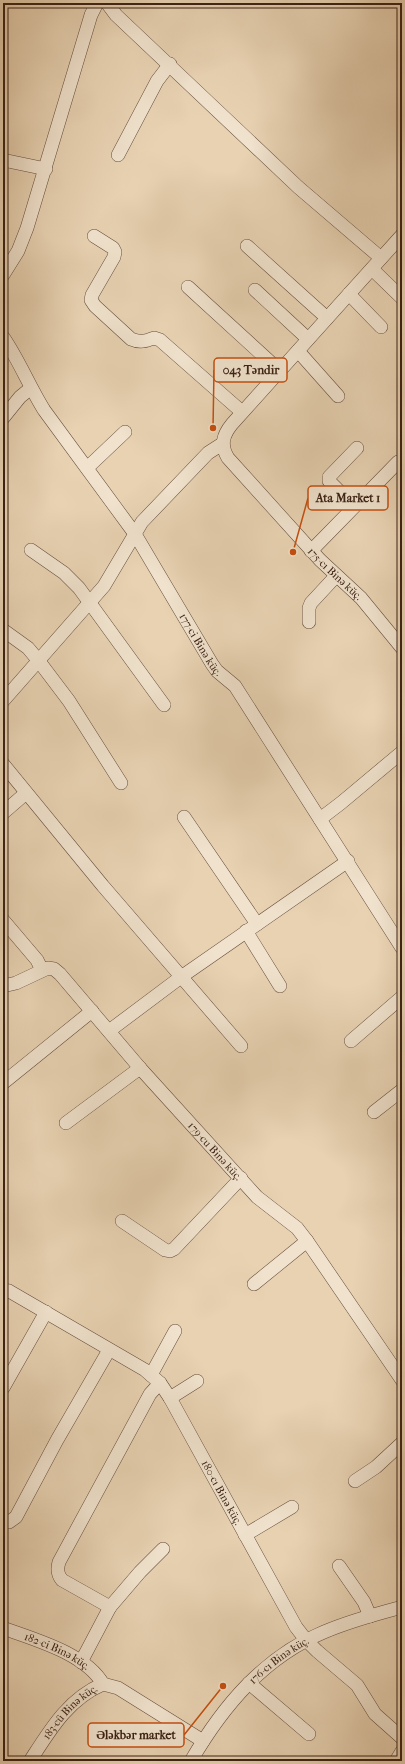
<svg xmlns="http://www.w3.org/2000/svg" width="405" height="1764" viewBox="0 0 405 1764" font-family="'IM FELL French Canon',serif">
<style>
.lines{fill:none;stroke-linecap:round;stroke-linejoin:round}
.minor-casing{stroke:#664d3c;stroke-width:14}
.minor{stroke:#f0e2cd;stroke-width:13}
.labels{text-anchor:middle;stroke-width:4;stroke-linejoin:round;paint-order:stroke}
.street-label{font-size:11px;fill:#3b2114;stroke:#f0e2cd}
.leader{fill:none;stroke:#c54e0e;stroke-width:1.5}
.callout-dot{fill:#c54e0e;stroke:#f0e2cd;stroke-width:1.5}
.callout{fill:#f0e2cd;stroke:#c54e0e;stroke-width:1.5}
.callout-label{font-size:12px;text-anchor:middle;font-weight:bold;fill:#3b2114}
</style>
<rect width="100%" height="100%" fill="#e8d2b2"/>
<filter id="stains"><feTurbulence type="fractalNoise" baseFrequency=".005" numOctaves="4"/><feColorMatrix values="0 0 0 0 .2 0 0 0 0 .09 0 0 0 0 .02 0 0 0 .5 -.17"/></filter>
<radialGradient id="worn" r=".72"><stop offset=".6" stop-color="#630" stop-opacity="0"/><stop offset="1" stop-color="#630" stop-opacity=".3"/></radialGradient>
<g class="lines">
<defs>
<g id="minor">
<polyline points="107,3 116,15 298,187 381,258"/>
<polyline points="118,155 157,81 170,64"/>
<polyline points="3,160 46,169"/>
<path id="s1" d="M402 235 232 424C223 435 220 445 228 458L320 560 361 598 402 648"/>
<path d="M94 236 113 248 115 252 114 257 92 295 91 300 95 306 131 339C140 343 146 341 154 338L160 340 242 412"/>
<polyline points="247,246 327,318"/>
<polyline points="372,269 402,298"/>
<polyline points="3,275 18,251 27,228 91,15 97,3"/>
<polyline points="188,287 280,371"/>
<polyline points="255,290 308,339"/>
<polyline points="349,294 381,327"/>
<path id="s2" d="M3 337C19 360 29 386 44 410L135 534 212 664 217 671 235 686 402 948"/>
<polyline points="298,351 338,396"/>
<polyline points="3,418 20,397 31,388"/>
<polyline points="87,468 125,432"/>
<polyline points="354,506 329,481 329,477 357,448"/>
<polyline points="31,550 64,573 79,588 164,705"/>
<polyline points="311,551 398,462"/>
<polyline points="309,622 309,608 311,603 336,576"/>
<polyline points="3,630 28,648 38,660 69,701 121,783"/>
<polyline points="3,701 104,586 142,522 208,453 222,444"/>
<polyline points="3,764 103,886 241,1046"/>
<polyline points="3,813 26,793"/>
<polyline points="184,817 257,924"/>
<polyline points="320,819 341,803 402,752"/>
<polyline points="3,920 37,960 42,970"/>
<polyline points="246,931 280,986"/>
<path id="s3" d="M3 986 16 983 48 968 54 969 60 974 140 1068 257 1197 297 1228 307 1241 402 1380"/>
<polyline points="109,1031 181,977 348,861"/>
<polyline points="351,1041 402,997"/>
<polyline points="3,1083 92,1011"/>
<polyline points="374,1112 402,1090"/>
<polyline points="66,1123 140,1068"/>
<polyline points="122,1221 165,1250 170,1251 174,1249 241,1178"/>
<polyline points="254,1284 307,1241"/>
<path id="s4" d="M3 1290 9 1291 145 1370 160 1383 170 1398 296 1627 306 1640 317 1651 357 1685 375 1714 402 1738"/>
<polyline points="151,1375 175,1331"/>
<polyline points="3,1388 46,1312"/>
<polyline points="170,1398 197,1381"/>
<polyline points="355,1481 376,1467 402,1443"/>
<polyline points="3,1520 9,1522 16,1517 57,1440 109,1350"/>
<polyline points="245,1535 292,1507"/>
<polyline points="339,1566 364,1602 370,1616"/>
<polyline points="110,1607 140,1572 163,1549"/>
<path id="s5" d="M3 1628C35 1640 85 1653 103 1684"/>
<path d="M81 1662 110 1607 62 1580C57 1574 57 1569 59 1562L150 1394 160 1383"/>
<polyline points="249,1683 309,1734"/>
<path id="s6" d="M30 1761C50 1730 68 1699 103 1684L118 1688 203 1741"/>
<path id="s7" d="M191 1761C223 1706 264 1657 324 1632 349 1621 376 1614 402 1607"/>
<polyline points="396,1761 402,1751"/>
</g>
</defs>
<use href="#minor" class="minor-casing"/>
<use href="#minor" class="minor"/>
</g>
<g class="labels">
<g class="street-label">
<text dy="4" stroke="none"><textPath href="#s1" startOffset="449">175-cı Binə küç.</textPath></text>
<text dy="4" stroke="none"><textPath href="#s2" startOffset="366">177-ci Binə küç.</textPath></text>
<text dy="4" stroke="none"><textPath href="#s3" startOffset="298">179-cu Binə küç.</textPath></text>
<text dy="4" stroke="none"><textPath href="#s4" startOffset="309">180-cı Binə küç.</textPath></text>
<text dy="4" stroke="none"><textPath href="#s5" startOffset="59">182-ci Binə küç.</textPath></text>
<text dy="4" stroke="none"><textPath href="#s7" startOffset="135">176-cı Binə küç.</textPath></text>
<text dy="4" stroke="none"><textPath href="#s6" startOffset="64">183-cü Binə küç.</textPath></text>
</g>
</g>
<path class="leader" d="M213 428L214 370M293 552L308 498M223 1686L184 1735"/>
<g class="callout-dot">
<circle cx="213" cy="428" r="4"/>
<circle cx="293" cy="552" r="4"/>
<circle cx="223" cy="1686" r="4"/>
</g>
<g class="callout">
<rect x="214" y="358" width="73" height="24" rx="4"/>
<rect x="308" y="486" width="80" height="24" rx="4"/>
<rect x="88" y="1723" width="96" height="24" rx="4"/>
</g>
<g class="callout-label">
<text x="251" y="374">043 Təndir</text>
<text x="348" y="502">Ata Market 1</text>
<text x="136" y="1739">Ələkbər market</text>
</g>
<rect width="405" height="1764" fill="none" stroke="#e8d2b2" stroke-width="16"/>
<rect x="4" y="4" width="397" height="1756" fill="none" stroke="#3b2114" stroke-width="2"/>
<rect x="8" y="8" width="389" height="1748" fill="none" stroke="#3b2114"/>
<rect width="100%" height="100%" filter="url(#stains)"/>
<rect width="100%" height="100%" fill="url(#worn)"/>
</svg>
